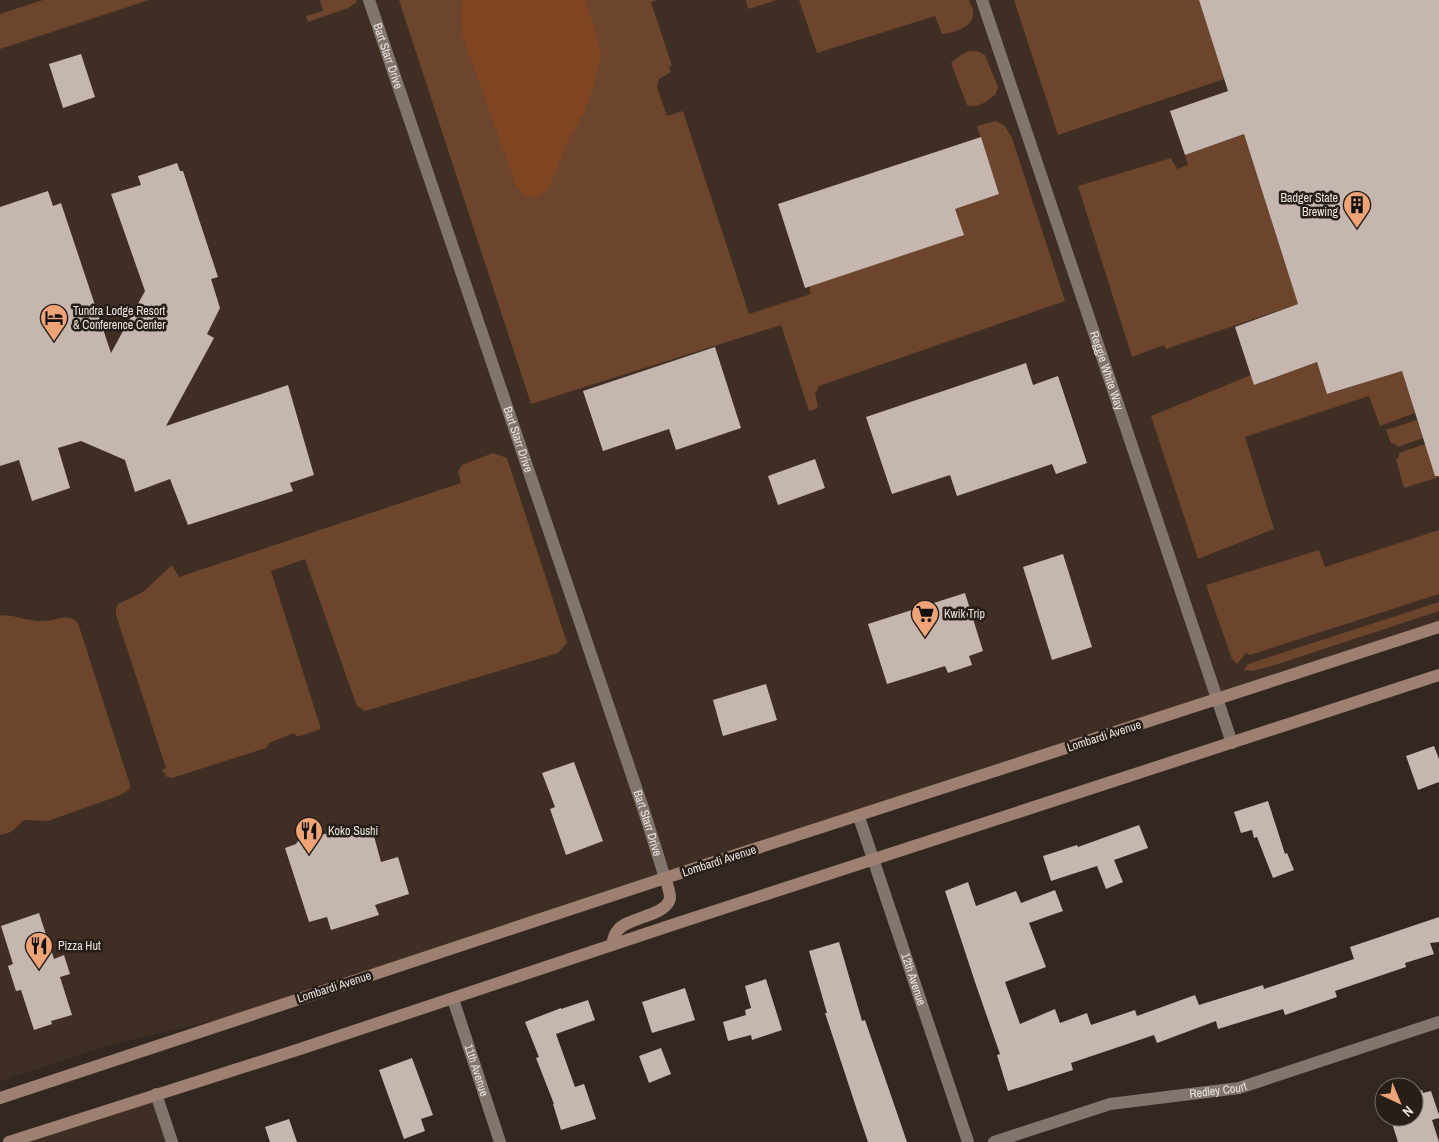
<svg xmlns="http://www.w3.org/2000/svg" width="1439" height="1142" viewBox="0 0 1439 1142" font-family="'Archivo Narrow',sans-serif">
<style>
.built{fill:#3e2e24}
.green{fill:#6d452c}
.water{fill:#804621}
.building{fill:#c5b7b0}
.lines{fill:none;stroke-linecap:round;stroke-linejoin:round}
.minor{stroke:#82756e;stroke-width:12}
.secondary{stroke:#9d8070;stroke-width:12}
.labels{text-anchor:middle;stroke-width:5;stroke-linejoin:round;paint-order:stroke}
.street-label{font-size:12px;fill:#ebe4e0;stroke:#281e18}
.poi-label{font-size:12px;fill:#ebe4e0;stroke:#281e18;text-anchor:start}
</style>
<rect width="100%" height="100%" fill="#322721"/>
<g class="built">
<polygon points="0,0 1439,0 1439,627 284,1004 110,1045 0,1081"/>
<polygon points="156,1094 172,1142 9,1142"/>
</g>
<g class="green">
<polygon points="43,0 149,0 0,49 0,14"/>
<polygon points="320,0 356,0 357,2 348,8 308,22 306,16 323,11"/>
<polygon points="399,0 657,0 651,2 672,66 669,66 671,72 659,79 657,87 667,116 683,111 749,314 811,294 809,286 955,209 999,193 977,126 996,121 1005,126 1012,138 1065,301 819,386 815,394 818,406 816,409 809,411 781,325 531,404"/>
<polygon points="746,0 777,0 748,9"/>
<path d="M799 0H969C970 4 973 8 973 12 975 27 954 33 942 34L935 16 817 53Z"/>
<polygon points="1014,0 1199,0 1224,79 1058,135"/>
<path d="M969 51H977L985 55 998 87 996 94C988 100 978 110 967 105L951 63 961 55Z"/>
<polygon points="1244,134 1298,304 1166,349 1164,345 1132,357 1078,186 1171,158 1177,169 1188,165 1185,155"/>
<polygon points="1317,362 1328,394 1402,371 1415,413 1380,426 1369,396 1245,437 1274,529 1198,559 1151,416 1251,375 1255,385"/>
<polygon points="1417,420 1423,438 1398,447 1395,444 1391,443 1386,430"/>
<polygon points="1425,444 1432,466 1439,463 1439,477 1404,488 1396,459 1399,457 1399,453"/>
<polygon points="493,453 507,458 567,643 558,653 365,711 357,706 354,698 305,559 271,571 321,729 300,736 296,736 294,733 269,743 266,748 172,778 167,777 162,770 166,768 116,615 116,609 118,604 143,592 172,565 179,577 461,483 458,472 462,465"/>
<polygon points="1439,530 1439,594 1250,655 1246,653 1237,664 1232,659 1206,585 1319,550 1325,567"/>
<polygon points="1439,602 1439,611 1275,665 1252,671 1244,670 1248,664"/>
<path d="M4 615C18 616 31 622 44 621 58 621 68 612 78 623L130 785 129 790 118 796 48 821 24 820 11 832 0 835V616Z"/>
</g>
<polygon class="water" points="463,0 585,0 596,33 601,54 593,87 584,113 565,146 556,171 546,191 536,197 524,196 516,184 463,37 461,19"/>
<g class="building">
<polygon points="1199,0 1439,0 1439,476 1435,476 1402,371 1327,394 1317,362 1254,385 1235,327 1298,304 1244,134 1185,155 1170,111 1228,91"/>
<polygon points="81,54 95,97 63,108 49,64"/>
<polygon points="981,137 999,194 955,209 964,235 805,288 778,204"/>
<polygon points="177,163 180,171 183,171 218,277 211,279 220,308 207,334 214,338 166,426 288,385 314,475 290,483 293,491 188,525 170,479 135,492 125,460 81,441 58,448 70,488 32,501 19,460 0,466 0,207 48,191 53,206 61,203 111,353 145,291 111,194 141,185 138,176"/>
<polygon points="715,347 741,428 676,450 669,429 603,451 583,391"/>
<polygon points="1026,363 1033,385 1058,376 1087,463 1056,474 1052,464 957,496 950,475 892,494 866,417"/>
<polygon points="815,459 825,488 778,505 768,476"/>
<polygon points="1063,554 1092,647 1052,660 1023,567"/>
<polygon points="965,593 983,651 969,656 972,665 948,673 945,666 887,684 868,624"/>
<polygon points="766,684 777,720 723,736 713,700"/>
<polygon points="1434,746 1439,759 1439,782 1418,790 1406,756"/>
<polygon points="574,762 603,841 566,855 550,809 555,807 542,773"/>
<polygon points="1268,801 1285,854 1287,853 1294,870 1273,878 1257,837 1254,838 1252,830 1241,833 1234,812"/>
<polygon points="371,825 381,862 398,857 409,894 375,905 379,915 331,930 327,917 309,922 285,848 296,844 301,837 309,839 328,833 330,837"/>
<polygon points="1139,825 1148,848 1114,860 1123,882 1106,889 1097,866 1051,881 1043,856 1077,845 1078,847"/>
<polygon points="968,882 976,906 1016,891 1021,903 1055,890 1063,911 1029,923 1046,967 1005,982 1020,1024 1055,1009 1060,1023 1087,1013 1091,1025 1135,1010 1137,1016 1195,995 1199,1005 1263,985 1264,989 1354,959 1350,947 1439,917 1439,942 1430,943 1434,954 1405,963 1406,967 1335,991 1337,997 1285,1015 1283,1009 1218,1029 1216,1021 1157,1043 1154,1035 1071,1063 1073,1070 1008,1091 997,1055 1000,1054 976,985 945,891"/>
<polygon points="39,913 54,959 64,955 70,974 60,977 72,1015 51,1021 52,1024 34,1030 21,990 16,991 8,966 13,964 1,926"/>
<polygon points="839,942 862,1021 865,1020 907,1142 868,1142 857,1110 825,1013 827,1013 809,951"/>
<polygon points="766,979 782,1030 752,1040 751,1035 728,1041 723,1022 746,1015 745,1010 751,1008 745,986"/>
<polygon points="685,988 695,1020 652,1033 642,1002"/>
<polygon points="588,1000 595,1020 556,1034 575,1087 584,1084 596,1119 561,1130 553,1104 554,1104 536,1058 539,1057 525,1022 561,1008 561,1009"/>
<polygon points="661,1048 671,1074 649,1083 639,1056"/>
<polygon points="412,1058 433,1115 421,1119 425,1131 404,1139 379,1070"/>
<polygon points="1422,1090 1423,1093 1431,1091 1439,1115 1439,1118 1432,1120 1439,1142 1398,1142 1390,1117 1414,1117 1414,1093"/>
<polygon points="289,1119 297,1142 270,1142 265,1127"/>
</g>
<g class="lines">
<g class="minor">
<path id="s1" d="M369 0 645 814 665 878"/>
<path id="s2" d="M982 0 1232 743"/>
<path id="s3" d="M859 817 968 1142"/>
<path id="s4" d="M453 999 500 1142"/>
<polyline points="156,1094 172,1142"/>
<path id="s5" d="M994 1142 1110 1104 1239 1088 1439 1022"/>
</g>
<g class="secondary">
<path d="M612 945C613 940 614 934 618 930 628 917 667 916 670 898 670 891 667 884 665 878"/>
<polyline points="0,1098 665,878 1439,627"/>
<polyline points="9,1142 300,1049 675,924 1439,675"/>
</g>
</g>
<defs>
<symbol id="building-pin" viewBox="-11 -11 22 30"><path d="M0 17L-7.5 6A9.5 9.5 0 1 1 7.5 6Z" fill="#efa376" stroke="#281e18"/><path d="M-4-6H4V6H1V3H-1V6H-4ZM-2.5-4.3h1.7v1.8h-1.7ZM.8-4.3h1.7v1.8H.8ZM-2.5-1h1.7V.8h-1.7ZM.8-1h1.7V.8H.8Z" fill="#111"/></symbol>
<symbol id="hotel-pin" viewBox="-11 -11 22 30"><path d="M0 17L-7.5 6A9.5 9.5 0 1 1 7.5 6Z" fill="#efa376" stroke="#281e18"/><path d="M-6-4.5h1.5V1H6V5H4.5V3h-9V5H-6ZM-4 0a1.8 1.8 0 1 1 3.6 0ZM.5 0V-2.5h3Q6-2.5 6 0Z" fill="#111"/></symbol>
<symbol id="supermarket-pin" viewBox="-11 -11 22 30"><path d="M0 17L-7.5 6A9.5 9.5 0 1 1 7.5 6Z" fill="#efa376" stroke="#281e18"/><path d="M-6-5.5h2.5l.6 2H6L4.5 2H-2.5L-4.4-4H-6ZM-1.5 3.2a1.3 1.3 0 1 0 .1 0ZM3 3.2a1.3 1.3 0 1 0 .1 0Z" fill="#111"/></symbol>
<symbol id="restaurant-pin" viewBox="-11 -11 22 30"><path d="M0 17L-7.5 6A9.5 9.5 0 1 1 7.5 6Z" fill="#efa376" stroke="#281e18"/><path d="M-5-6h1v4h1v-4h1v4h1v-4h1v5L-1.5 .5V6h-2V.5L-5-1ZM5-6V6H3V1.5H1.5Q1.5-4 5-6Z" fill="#111"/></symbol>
</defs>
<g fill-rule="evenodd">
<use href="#building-pin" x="1341" y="189" width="32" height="43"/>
<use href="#hotel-pin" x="38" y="302" width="32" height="43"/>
<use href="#supermarket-pin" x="909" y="598" width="32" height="43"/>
<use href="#restaurant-pin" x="293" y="815" width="32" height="43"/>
<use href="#restaurant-pin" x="23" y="930" width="32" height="43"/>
</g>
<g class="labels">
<g class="street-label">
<text dy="4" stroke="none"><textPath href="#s1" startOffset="59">Bart Starr Drive</textPath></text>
<text dy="4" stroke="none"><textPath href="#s2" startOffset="391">Reggie White Way</textPath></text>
<text dy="4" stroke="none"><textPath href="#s1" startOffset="464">Bart Starr Drive</textPath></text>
<text transform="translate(1104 736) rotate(-18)" y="4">Lombardi Avenue</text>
<text dy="4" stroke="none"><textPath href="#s1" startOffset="869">Bart Starr Drive</textPath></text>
<text transform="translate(719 861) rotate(-18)" y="4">Lombardi Avenue</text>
<text dy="4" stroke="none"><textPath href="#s3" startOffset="171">12th Avenue</textPath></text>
<text transform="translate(334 987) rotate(-18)" y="4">Lombardi Avenue</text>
<text dy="4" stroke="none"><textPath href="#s4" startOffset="75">11th Avenue</textPath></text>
<text dy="4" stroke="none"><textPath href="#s5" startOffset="231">Redley Court</textPath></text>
</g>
<g class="poi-label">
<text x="1338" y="202" text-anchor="end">Badger State<tspan x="1338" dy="14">Brewing</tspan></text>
<text x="73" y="315">Tundra Lodge Resort<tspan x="73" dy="14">&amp; Conference Center</tspan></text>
<text x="944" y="618">Kwik Trip</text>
<text x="328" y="835">Koko Sushi</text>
<text x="58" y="950">Pizza Hut</text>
</g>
</g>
<g transform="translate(1399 1102) rotate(136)"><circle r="24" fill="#281e18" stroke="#766d68"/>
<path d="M0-4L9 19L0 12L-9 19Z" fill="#efa376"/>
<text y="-8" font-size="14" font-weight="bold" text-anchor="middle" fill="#ebe4e0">N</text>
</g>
</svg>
